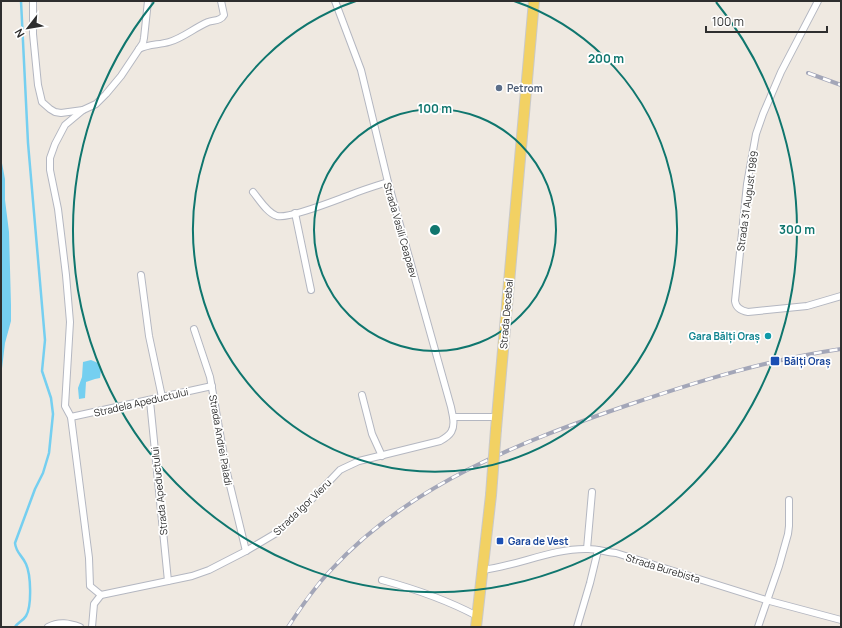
<svg xmlns="http://www.w3.org/2000/svg" width="842" height="628" viewBox="0 0 842 628" font-family="Manrope,sans-serif">
<style>
.water{fill:#75cff0}
.lines{fill:none;stroke-linecap:round;stroke-linejoin:round}
.stream{stroke:#75cff0;stroke-width:2.5}
.minor-casing{stroke:#b4b7c1;stroke-width:8}
.primary-casing{stroke:#c9c9c9;stroke-width:12}
.minor{stroke:#fff;stroke-width:6}
.primary{stroke:#f2d163;stroke-width:10}
.rail-casing{stroke:#a3a6b8;stroke-width:4}
.rail{stroke:#fff;stroke-width:2.5;stroke-dasharray:8;stroke-linecap:butt}
.primary-bridge-casing{stroke:#c9c9c9;stroke-width:12;stroke-linecap:butt}
.primary-bridge{stroke:#f2d163;stroke-width:10}
.ring{fill:none;stroke:#0f766e;stroke-width:2}
.service-dot{fill:#5c6f8a;stroke:#fff;stroke-width:1.5}
.culture-dot{fill:#0f9aa8;stroke:#fff;stroke-width:1.5}
.transit-dot{fill:#1a4fb4;stroke:#fff;stroke-width:1.5}
.labels{text-anchor:middle;stroke-width:3.5;stroke-linejoin:round;paint-order:stroke}
.service-label{font-size:10px;font-weight:bold;fill:#4e5e75;stroke:#fff;text-anchor:start}
.street-label{font-size:10px;fill:#2e2e2e;stroke:#fff}
.culture-label{font-size:10px;font-weight:bold;fill:#0d838f;stroke:#fff;text-anchor:end}
.transit-label{font-size:10px;font-weight:bold;fill:#164399;stroke:#fff;text-anchor:start}
.centre{fill:#0f766e;stroke:#fff;stroke-width:2}
.ring-label{font-size:12px;text-anchor:middle;font-weight:bold;fill:#0f766e;stroke:#fff;stroke-width:3.5;stroke-linejoin:round;paint-order:stroke}
</style>
<rect width="100%" height="100%" fill="#efe9e1"/>
<g class="water">
<polygon points="1,158 5,179 5,200 9,232 11,305 11,321 5,343 1,377"/>
<polygon points="91,360 98,363 101,370 100,378 95,379 86,382 85,398 79,399 78,388 82,377 83,362"/>
</g>
<g class="lines">
<path class="stream" d="M15 627C18 622 23 621 26 616 32 606 31 575 26 564 22 555 16 553 15 543L35 489 43 473 49 453 53 414 51 398 42 371 45 340 28 143 21 1"/>
<defs>
<g id="minor">
<polyline points="33,1 33,34 38,85 42,102 50,109 55,112 61,113 83,110"/>
<polyline points="335,1 361,70 388,182 451,407 453,417 497,417"/>
<path d="M818 1 781 72 763 114 756 134 747 184 735 301C736 308 742 311 748 312L807 306 841 296"/>
<path d="M139 49C148 44 159 45 169 42 183 38 194 28 208 22 214 20 221 21 224 15L221 1"/>
<path d="M253 192C259 199 267 213 277 216 289 219 336 200 350 195 362 190 375 186 388 182"/>
<polyline points="295,213 311,290"/>
<polyline points="141,275 149,336 162,397"/>
<polyline points="194,329 210,377 227,473 246,551"/>
<polyline points="362,395 372,434 382,456"/>
<polyline points="150,401 168,581"/>
<polyline points="71,417 212,386"/>
<polyline points="587,549 592,492"/>
<path d="M482 570C518 566 552 548 588 549 597 549 607 552 616 553L766 600 841 620"/>
<path d="M382 580C415 589 447 600 477 616"/>
<polyline points="101,595 90,586 89,558 71,417 65,406 70,322 66,275 58,209 50,170 50,158 55,144 65,125 83,110 96,104 106,94 121,76 143,43 144,38 148,1"/>
<path d="M48 627C59 621 69 623 80 627"/>
<path d="M92 627 94 604 101 595 192 576 209 570 246 551 278 532 319 492 340 470 344 468 359 461 440 441C451 435 455 430 453 417"/>
<polyline points="577,627 590,583 598,550"/>
<polyline points="758,627 779,566 788,534 789,526 789,500"/>
</g>
<g id="primary">
<polyline points="496,429 534,1"/>
<polyline points="476,627 491,495"/>
</g>
</defs>
<use href="#minor" class="minor-casing"/>
<use href="#primary" class="primary-casing"/>
<use href="#minor" class="minor"/>
<use href="#primary" class="primary"/>
<defs>
<g id="rail">
<polyline points="808,73 841,85"/>
<path d="M288 627C301 607 314 588 330 571 409 484 523 441 631 404 702 380 767 360 841 349"/>
</g>
</defs>
<use href="#rail" class="rail-casing"/>
<use href="#rail" class="rail"/>
<defs>
<polyline id="primary-bridge" points="491,495 496,429"/>
</defs>
<use href="#primary-bridge" class="primary-bridge-casing"/>
<use href="#primary-bridge" class="primary-bridge"/>
</g>
<g class="ring">
<circle cx="435" cy="230" r="121"/>
<path d="M514 1A242 242 0 1 1 356 1"/>
<path d="M716 2A362 362 0 1 1 154 2"/>
</g>
<circle class="service-dot" cx="499" cy="88" r="4"/>
<circle class="culture-dot" cx="768" cy="336" r="4"/>
<g class="transit-dot">
<rect x="770" y="356" width="10" height="10" rx="2"/>
<rect x="496" y="537" width="8" height="8" rx="2"/>
</g>
<g class="labels">
<g class="service-label">
<text x="507" y="92">Petrom</text>
</g>
<g class="street-label">
<text transform="translate(747 201) rotate(-82)" y="4">Strada 31 August 1989</text>
<text transform="translate(401 230) rotate(74)" y="4">Strada Vasili Ceapaev</text>
<text transform="translate(506 314) rotate(-85)" y="4">Strada Decebal</text>
<text transform="translate(141 402) rotate(-13)" y="4">Stradela Apeductului</text>
<text transform="translate(221 440) rotate(80)" y="4">Strada Andrei Paladi</text>
<text transform="translate(159 491) rotate(-96)" y="4">Strada Apeductului</text>
<text transform="translate(302 507) rotate(-44)" y="4">Strada Igor Vieru</text>
<text transform="translate(663 568) rotate(17)" y="4">Strada Burebista</text>
</g>
<g class="culture-label">
<text x="760" y="340">Gara Bălți Oraș</text>
</g>
<g class="transit-label">
<text x="784" y="365">Bălți Oraș</text>
<text x="508" y="545">Gara de Vest</text>
</g>
</g>
<circle cx="435" cy="230" r="6" class="centre"/>
<g class="ring-label">
<text x="606" y="63">200 m</text>
<text x="435" y="113">100 m</text>
<text x="797" y="234">300 m</text>
</g>
<rect width="842" height="628" fill="none" stroke="#2e2e2e" stroke-width="4"/>
<g transform="translate(28 28) rotate(239)" stroke="#ffffff" stroke-width="3" paint-order="stroke">
<path d="M0-3L7 15L0 10L-7 15Z" fill="#2e2e2e"/>
<text y="-6" font-size="11" font-weight="bold" text-anchor="middle" fill="#2e2e2e">N</text>
</g>
<path d="M706 26v6h121v-6" fill="none" stroke="#2e2e2e" stroke-width="2"/>
<text x="712" y="26" font-size="12" fill="#2e2e2e" stroke="#ffffff" stroke-width="3" paint-order="stroke">100 m</text>
</svg>
